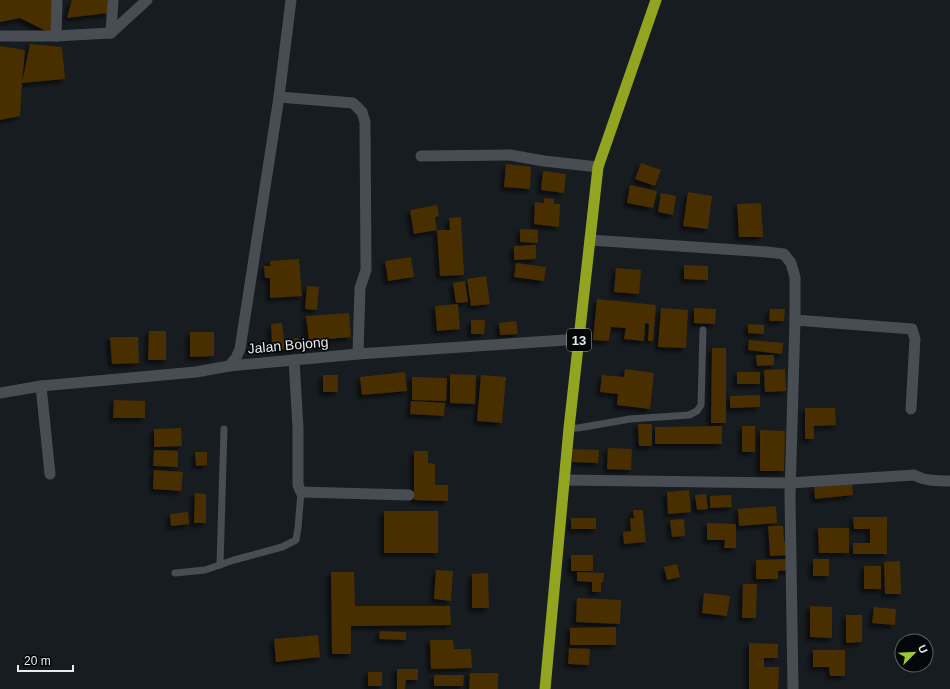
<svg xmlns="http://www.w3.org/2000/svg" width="950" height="689" viewBox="0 0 950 689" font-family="Helvetica,sans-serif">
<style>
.building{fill:#482e00;filter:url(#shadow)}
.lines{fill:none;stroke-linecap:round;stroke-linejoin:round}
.service{stroke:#484d53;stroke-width:7}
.minor{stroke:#484d53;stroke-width:11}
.trunk{stroke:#92a420;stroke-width:11}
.labels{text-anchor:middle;stroke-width:3.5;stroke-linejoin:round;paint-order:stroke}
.shield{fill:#050608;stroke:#a3a6a9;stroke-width:1}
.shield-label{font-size:13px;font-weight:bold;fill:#e7ebee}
.street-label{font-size:14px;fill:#e7ebee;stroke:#050608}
</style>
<defs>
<filter id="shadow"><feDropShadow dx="-3.5" dy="3.5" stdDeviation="2" flood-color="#0009"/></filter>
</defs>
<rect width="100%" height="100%" fill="#171c20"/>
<g class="building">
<polygon points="0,0 52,0 56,36 20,18 0,22"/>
<polygon points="72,0 107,0 108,13 67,18"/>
<polygon points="30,44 62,47 65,79 22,83 20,116 0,120 0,46 25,50 22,83"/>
<polygon points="641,163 661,170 655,186 635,179"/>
<polygon points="506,164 531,167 530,189 504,187"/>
<polygon points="543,171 566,174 564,193 541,190"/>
<polygon points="630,185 657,191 653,208 627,203"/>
<polygon points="688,192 712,196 708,229 683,226"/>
<polygon points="661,193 676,196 673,215 658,212"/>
<polygon points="544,198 554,199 554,204 560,204 559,227 534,224 535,202 544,203"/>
<polygon points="761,203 763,237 739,237 737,204"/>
<polygon points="437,205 439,216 435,217 437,230 414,234 410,210"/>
<polygon points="461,217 464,275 440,276 437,230 450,230 449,218"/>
<polygon points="520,229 538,230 538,243 520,242"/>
<polygon points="536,245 536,259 514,260 514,246"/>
<polygon points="411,257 414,277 388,281 385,261"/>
<polygon points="299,259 302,296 270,298 270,278 265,278 264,266 270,266 270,261"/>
<polygon points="516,263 546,267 544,281 514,277"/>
<polygon points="684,265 708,266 708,280 684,279"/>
<polygon points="616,268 641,270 639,294 614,292"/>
<polygon points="486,276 490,304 471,306 467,279"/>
<polygon points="465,281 468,302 456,303 453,283"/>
<polygon points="307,286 319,287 317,310 305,309"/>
<polygon points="597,299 656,305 653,341 648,341 649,324 645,323 644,341 624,339 626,328 611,327 609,341 593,340"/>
<polygon points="458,304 460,329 437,331 435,306"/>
<polygon points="661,308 688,310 686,348 658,347"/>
<polygon points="694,308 716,309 715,324 694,323"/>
<polygon points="770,309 785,309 784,321 769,321"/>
<polygon points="349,313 351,337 327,339 328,344 315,346 315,340 309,341 306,316"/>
<polygon points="471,320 485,320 484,334 471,334"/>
<polygon points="516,321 518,334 500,335 499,323"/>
<polygon points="282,323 284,340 298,338 299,348 280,350 279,343 272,344 271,324"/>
<polygon points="748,324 764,325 764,334 748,333"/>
<polygon points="149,331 166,331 166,360 148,360"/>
<polygon points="190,332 214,332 214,356 190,357"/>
<polygon points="110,337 138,337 139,363 112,364"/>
<polygon points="749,340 783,343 782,354 748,350"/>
<polygon points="712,348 726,348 726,423 711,423"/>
<polygon points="756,355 774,355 774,365 757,366"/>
<polygon points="625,369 654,373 650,409 617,405 618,394 600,392 602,375 624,377"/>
<polygon points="785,369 786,391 765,392 764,370"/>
<polygon points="405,372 407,391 362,395 360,377"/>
<rect x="737" y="372" width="23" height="12"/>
<polygon points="450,374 476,375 475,404 450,403"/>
<rect x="323" y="375" width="15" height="17"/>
<polygon points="481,375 506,377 502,423 477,421"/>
<polygon points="412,377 447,378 446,401 412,400"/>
<polygon points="760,395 760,407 730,408 730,396"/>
<polygon points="114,400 145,401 145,418 113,418"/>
<polygon points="411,401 445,403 444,416 410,414"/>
<polygon points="805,408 835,408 836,425 814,426 814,439 805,439"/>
<polygon points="638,424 652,424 652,446 639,446"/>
<polygon points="722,426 722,444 655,444 655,427"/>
<rect x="742" y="426" width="13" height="26"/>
<polygon points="181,428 182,446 154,447 154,429"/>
<polygon points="760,430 785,431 784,471 760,471"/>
<polygon points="608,448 632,449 631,470 607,469"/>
<polygon points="573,449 599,450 598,463 572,462"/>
<polygon points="154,450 178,451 178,467 153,466"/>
<polygon points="414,451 428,451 428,463 435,464 435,485 448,485 448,501 414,500"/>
<polygon points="195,452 207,452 207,465 196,466"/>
<polygon points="154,470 183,472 181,491 153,489"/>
<polygon points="852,483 853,495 815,499 814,487"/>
<polygon points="689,490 691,512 668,514 667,492"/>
<polygon points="195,493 206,494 206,523 194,523"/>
<polygon points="706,494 708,509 697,510 695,495"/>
<polygon points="731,495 732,507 710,508 710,496"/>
<polygon points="776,506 777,523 739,526 738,509"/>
<polygon points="633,510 643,510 646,542 624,544 623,532 631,531 630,518 634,518"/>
<rect x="384" y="511" width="54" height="42"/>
<polygon points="188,512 189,524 171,526 170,514"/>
<polygon points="853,517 887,517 887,554 853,554 853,543 870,543 870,529 854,529"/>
<rect x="571" y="518" width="25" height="11"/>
<polygon points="684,519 685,536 672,537 670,520"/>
<polygon points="707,523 736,524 736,548 724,548 725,540 707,540"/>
<polygon points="768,526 783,526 784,541 790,541 790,555 770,556"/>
<polygon points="818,528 849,528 849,553 819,553"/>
<rect x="571" y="555" width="22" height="16"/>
<polygon points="790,559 790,570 778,571 778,579 756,579 756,560"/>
<rect x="813" y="559" width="16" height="17"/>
<polygon points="900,561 901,594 885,594 884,562"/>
<polygon points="677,564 680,577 667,580 664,567"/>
<rect x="864" y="566" width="17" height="23"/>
<polygon points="436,570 453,571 451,601 434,599"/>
<polygon points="331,572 354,572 355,606 450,606 451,625 351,626 351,654 332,654"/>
<polygon points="577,572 604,573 603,583 601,582 601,592 592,592 592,582 577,581"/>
<polygon points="488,573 489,608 472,608 472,574"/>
<polygon points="743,584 757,584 756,618 742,618"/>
<polygon points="704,593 730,596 727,616 702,613"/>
<polygon points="577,598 621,600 620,624 576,622"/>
<polygon points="810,606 832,607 832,638 810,637"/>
<polygon points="874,607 896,609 895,625 872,623"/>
<polygon points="846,615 862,615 862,642 846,643"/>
<polygon points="616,627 616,645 570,645 570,628"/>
<polygon points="380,631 406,632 406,640 379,639"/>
<polygon points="318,635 320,657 276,662 274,639"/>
<polygon points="430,640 453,640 454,649 471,649 472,668 431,669"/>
<polygon points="749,643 778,644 778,658 764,658 764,667 779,667 778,689 749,689"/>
<polygon points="569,648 590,649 589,665 568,664"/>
<polygon points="813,650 845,650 845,676 830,676 829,667 813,667"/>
<polygon points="397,669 418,669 418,680 406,680 405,689 397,689"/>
<rect x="368" y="672" width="14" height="14"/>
<polygon points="470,673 498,673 498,689 469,689"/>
<polygon points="434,675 464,675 463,686 434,686"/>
</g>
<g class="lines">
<g class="service">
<polyline points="569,428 578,428 630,419 689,415 697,411 701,405 703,330"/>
<polyline points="220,565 224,429"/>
<polyline points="175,573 205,570 234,560 282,547 296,540 298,528 301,492"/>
</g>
<g class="minor">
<polyline points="111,33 113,0"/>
<polyline points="0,36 56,36 111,33 147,0"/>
<polyline points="56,36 57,0"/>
<polyline points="279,97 353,103 362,112 365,122 366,270 360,288 358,354"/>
<polyline points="421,156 510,155 544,161 598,167"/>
<polyline points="590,240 767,252 784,254 791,263 795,277 795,320 790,495 793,689"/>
<polyline points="795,320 912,329 915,339 911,409"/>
<polyline points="294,360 298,428 298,485 301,492 409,495"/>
<polyline points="229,366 236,358 240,349 279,97 291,0"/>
<polyline points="41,386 50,474"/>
<polyline points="0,393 41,386 196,372 229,366 358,354 580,339"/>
<path d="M565 480 790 483 914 475C925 481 938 481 950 481"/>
</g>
<polyline class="trunk" points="545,689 569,428 598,167 656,0"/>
</g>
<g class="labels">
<rect class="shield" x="567" y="329" width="24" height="22" rx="3"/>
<g class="shield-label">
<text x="579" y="345">13</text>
</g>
<g class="street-label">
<text transform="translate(288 345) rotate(-5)" y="5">Jalan Bojong</text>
</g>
</g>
<g transform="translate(914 653) rotate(66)"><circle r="19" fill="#050608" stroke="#5f6264"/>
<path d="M0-3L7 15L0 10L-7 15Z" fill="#9dca30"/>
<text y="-6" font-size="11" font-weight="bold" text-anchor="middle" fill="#e7ebee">U</text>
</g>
<path d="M18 665v6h55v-6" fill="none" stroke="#e7ebee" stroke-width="2"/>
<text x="24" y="665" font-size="12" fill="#e7ebee" stroke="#050608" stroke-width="3" paint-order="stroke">20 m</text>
</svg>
